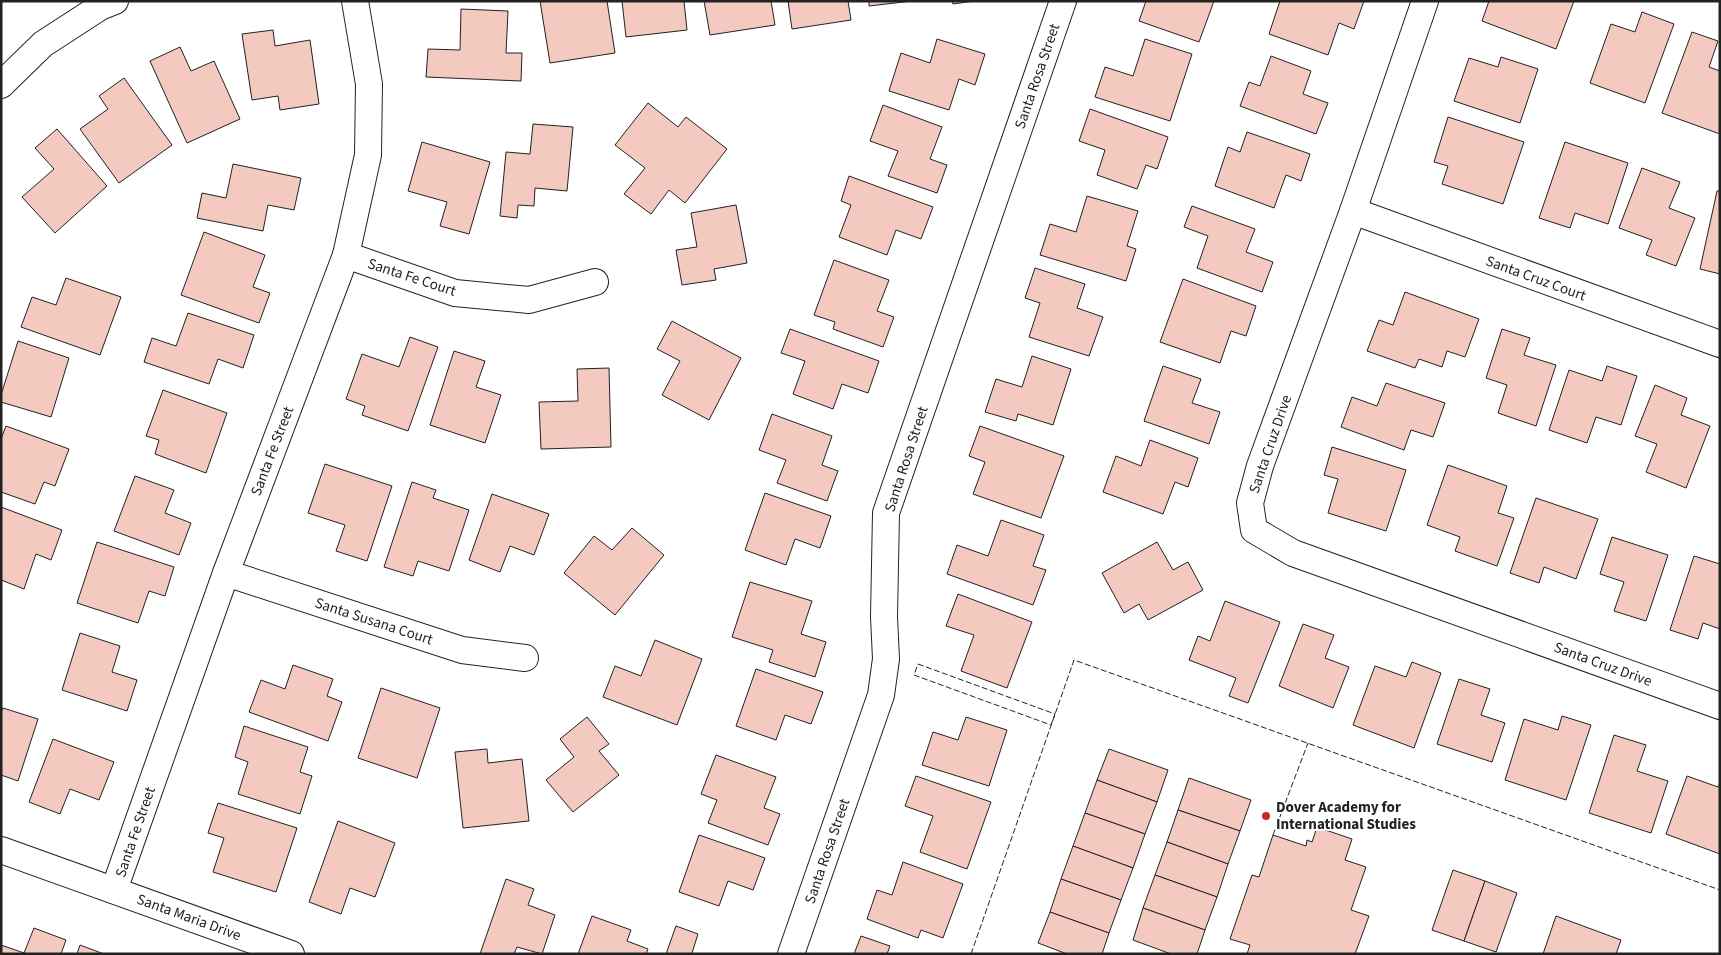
<svg xmlns="http://www.w3.org/2000/svg" width="1721" height="955" viewBox="0 0 1721 955" font-family="'Source Sans 3',sans-serif">
<style>
.building{fill:#f3c9c0;stroke:#222}
.lines{fill:none;stroke-linecap:round;stroke-linejoin:round}
.minor-casing{stroke:#222;stroke-width:28}
.minor{stroke:#fff;stroke-width:26}
.fence{stroke:#222;stroke-width:1;stroke-dasharray:6 2.5;stroke-linecap:butt}
.poi-dot{fill:#c62828;stroke:#fff;stroke-width:2}
.labels{text-anchor:middle;stroke-width:4;stroke-linejoin:round;paint-order:stroke}
.street-label{font-size:15px;fill:#222;stroke:#fff}
.poi-label{font-size:15px;font-weight:bold;fill:#222;stroke:#fff;text-anchor:start}
</style>
<rect width="100%" height="100%" fill="#fff"/>
<g class="building">
<polygon points="540,1 607,1 615,53 550,63"/>
<polygon points="622,1 684,1 687,30 626,37"/>
<polygon points="704,1 771,1 775,25 710,35"/>
<polygon points="788,1 848,1 851,20 792,29"/>
<polygon points="869,1 912,1 869,6"/>
<polygon points="952,1 974,1 953,4"/>
<polygon points="1146,1 1214,1 1199,42 1139,21"/>
<polygon points="1280,1 1364,1 1354,29 1339,23 1328,55 1269,34"/>
<polygon points="1489,1 1574,1 1556,49 1482,21"/>
<polygon points="461,9 508,11 506,53 522,53 521,81 426,77 428,49 460,50"/>
<polygon points="1642,12 1674,24 1645,103 1590,83 1611,24 1635,32"/>
<polygon points="273,30 275,46 310,40 319,104 280,110 278,96 252,100 242,34"/>
<polygon points="1692,32 1718,41 1709,67 1720,71 1720,134 1662,113"/>
<polygon points="937,39 985,54 975,85 959,79 949,110 889,91 901,53 930,63"/>
<polygon points="1145,39 1192,54 1170,121 1095,97 1105,67 1133,76"/>
<polygon points="180,47 191,71 214,61 240,119 187,143 150,61"/>
<polygon points="1271,56 1311,71 1303,94 1328,103 1316,134 1240,106 1249,82 1260,86"/>
<polygon points="1501,57 1538,69 1520,123 1454,101 1469,58 1498,67"/>
<polygon points="124,78 172,145 119,183 80,129 108,109 99,96"/>
<polygon points="648,103 678,127 686,117 727,149 685,203 669,190 651,214 624,194 645,168 615,145"/>
<polygon points="883,105 942,127 930,159 947,165 937,193 888,176 898,151 870,141"/>
<polygon points="1090,109 1168,137 1157,169 1146,165 1137,189 1097,175 1105,150 1079,141"/>
<polygon points="1448,117 1524,142 1503,204 1442,184 1448,166 1434,162"/>
<polygon points="533,124 573,127 567,191 535,188 534,206 518,205 517,218 500,216 506,152 530,154"/>
<polygon points="57,129 107,186 55,233 22,197 54,169 35,148"/>
<polygon points="1247,132 1310,154 1301,181 1286,175 1274,208 1215,186 1228,147 1240,152"/>
<polygon points="422,142 490,162 469,234 440,226 447,202 408,191"/>
<polygon points="1565,142 1628,163 1608,224 1575,213 1570,228 1539,218"/>
<polygon points="233,164 301,178 294,210 268,205 263,231 197,218 202,193 226,198"/>
<polygon points="1642,168 1680,182 1669,208 1695,218 1676,266 1646,255 1652,240 1619,228"/>
<polygon points="849,176 933,207 921,239 896,230 887,255 839,237 851,205 841,201"/>
<polygon points="1717,191 1720,191 1720,274 1700,269"/>
<polygon points="1087,196 1138,211 1127,246 1136,249 1126,281 1040,255 1050,224 1076,232"/>
<polygon points="736,205 747,263 714,269 716,280 682,285 676,250 697,247 691,213"/>
<polygon points="1192,206 1255,229 1246,252 1273,262 1262,292 1197,268 1208,236 1184,227"/>
<polygon points="204,232 265,255 253,287 270,293 259,323 181,295"/>
<polygon points="834,260 889,280 877,311 894,317 883,347 833,329 835,322 814,315"/>
<polygon points="1035,268 1085,284 1077,308 1103,317 1089,356 1029,337 1040,303 1025,298"/>
<polygon points="66,278 121,297 100,355 21,327 32,297 56,305"/>
<polygon points="1183,279 1256,306 1246,336 1231,331 1220,363 1160,342"/>
<polygon points="1405,292 1479,319 1465,357 1447,351 1442,367 1419,359 1415,368 1367,351 1379,320 1393,325"/>
<polygon points="188,313 254,335 243,368 218,359 209,384 144,362 152,338 176,346"/>
<polygon points="672,321 741,358 709,420 662,395 680,361 657,349"/>
<polygon points="790,329 879,361 868,393 842,384 833,409 793,394 805,361 781,353"/>
<polygon points="1502,329 1530,338 1524,355 1556,365 1536,426 1498,413 1507,385 1486,378"/>
<polygon points="410,337 438,347 408,431 362,415 365,406 346,399 362,354 399,367"/>
<polygon points="18,341 69,358 51,417 1,402 1,395"/>
<polygon points="454,351 485,361 476,387 501,395 485,443 430,425"/>
<polygon points="1032,356 1071,369 1053,425 1018,414 1016,421 985,412 996,379 1022,387"/>
<polygon points="1163,366 1201,379 1192,403 1220,412 1209,444 1144,421"/>
<polygon points="1607,366 1637,376 1621,425 1596,417 1587,443 1549,430 1569,370 1602,381"/>
<polygon points="609,368 611,447 541,449 539,402 578,401 577,369"/>
<polygon points="1386,383 1445,403 1433,437 1411,430 1404,450 1341,427 1352,397 1377,406"/>
<polygon points="1655,385 1687,398 1681,415 1710,426 1686,488 1646,472 1657,444 1635,436"/>
<polygon points="163,390 227,413 206,473 155,454 159,440 146,436"/>
<polygon points="772,414 832,436 822,465 838,471 827,501 777,483 786,460 759,450"/>
<polygon points="6,426 69,449 55,486 44,482 35,504 1,492 1,439"/>
<polygon points="980,426 1064,456 1041,518 973,494 985,462 969,456"/>
<polygon points="1150,440 1198,458 1188,487 1175,482 1163,514 1103,492 1116,456 1141,466"/>
<polygon points="1332,447 1406,470 1386,531 1328,513 1338,479 1324,475"/>
<polygon points="325,464 392,486 367,561 336,551 345,525 308,513"/>
<polygon points="1448,465 1507,486 1498,513 1514,518 1497,566 1455,551 1460,537 1427,525"/>
<polygon points="135,476 174,490 165,513 191,523 179,555 114,531"/>
<polygon points="412,482 436,490 433,498 469,510 449,571 418,561 413,576 384,567"/>
<polygon points="765,493 831,516 820,548 795,539 786,565 745,550"/>
<polygon points="492,494 549,514 534,555 510,546 500,572 469,560"/>
<polygon points="1536,498 1598,519 1576,579 1544,567 1539,583 1510,573"/>
<polygon points="1,507 62,530 51,560 36,554 24,589 1,580"/>
<polygon points="1001,520 1044,535 1033,566 1046,570 1033,605 947,574 957,545 988,556"/>
<polygon points="632,528 664,555 615,615 564,573 594,536 612,550"/>
<polygon points="1612,537 1668,555 1646,621 1614,611 1624,582 1600,574"/>
<polygon points="97,542 174,567 165,596 149,591 138,623 77,603"/>
<polygon points="1157,542 1173,570 1188,562 1203,590 1148,620 1139,604 1124,613 1102,573"/>
<polygon points="1694,556 1720,564 1720,629 1703,623 1698,639 1670,630"/>
<polygon points="750,582 812,601 801,634 826,642 815,677 769,662 773,650 732,637"/>
<polygon points="958,594 1032,622 1007,688 961,671 974,635 946,626"/>
<polygon points="1225,601 1280,622 1248,703 1229,696 1236,678 1189,660 1198,636 1210,641"/>
<polygon points="1303,624 1334,635 1325,658 1349,667 1333,708 1279,686"/>
<polygon points="80,633 120,646 112,672 137,680 127,711 62,690"/>
<polygon points="655,640 702,659 677,725 603,697 615,666 641,676"/>
<polygon points="1412,662 1441,673 1414,748 1353,725 1375,666 1406,677"/>
<polygon points="293,665 333,679 327,696 342,702 328,741 249,712 261,680 285,689"/>
<polygon points="756,669 823,692 811,724 785,715 776,740 736,726"/>
<polygon points="1459,679 1490,689 1481,715 1505,723 1492,762 1437,744"/>
<polygon points="381,688 440,708 417,778 358,758"/>
<polygon points="3,708 38,719 18,781 1,775 1,712"/>
<polygon points="1562,716 1591,725 1566,800 1505,780 1524,719 1558,730"/>
<polygon points="587,717 609,744 599,751 619,775 573,812 546,780 574,757 560,739"/>
<polygon points="966,717 1007,730 989,786 922,765 933,732 958,740"/>
<polygon points="244,726 308,747 300,772 312,776 300,814 238,794 248,762 235,757"/>
<polygon points="1614,735 1646,745 1637,771 1668,781 1651,833 1589,813"/>
<polygon points="53,739 114,762 99,800 70,789 60,814 29,802"/>
<polygon points="487,749 488,763 522,759 529,821 463,828 455,752"/>
<polygon points="1109,749 1168,770 1157,802 1097,780"/>
<polygon points="716,755 776,777 764,808 780,814 768,845 708,823 717,800 701,794"/>
<polygon points="916,776 991,802 967,869 920,852 933,816 905,806"/>
<polygon points="1687,776 1718,787 1720,783 1720,854 1666,834"/>
<polygon points="1189,778 1251,800 1240,831 1178,810"/>
<polygon points="1097,780 1157,802 1145,834 1085,813"/>
<polygon points="218,803 297,828 276,892 213,872 224,838 208,833"/>
<polygon points="1178,810 1240,831 1228,864 1167,842"/>
<polygon points="1085,813 1145,834 1133,868 1073,846"/>
<polygon points="338,821 395,843 375,897 350,888 341,914 309,902"/>
<polygon points="1317,827 1352,839 1345,860 1366,867 1351,910 1369,916 1355,954 1247,954 1250,945 1230,939 1252,875 1259,877 1273,835 1306,846 1307,840 1312,842"/>
<polygon points="699,835 765,858 753,890 728,881 719,906 679,892"/>
<polygon points="1167,842 1228,864 1217,897 1155,875"/>
<polygon points="1073,846 1133,868 1121,900 1061,879"/>
<polygon points="903,862 963,884 943,938 921,930 918,938 867,919 877,890 892,895"/>
<polygon points="1453,870 1485,881 1464,941 1432,930"/>
<polygon points="1155,875 1217,897 1205,930 1143,908"/>
<polygon points="506,879 534,889 528,905 555,915 542,954 517,947 514,954 480,954"/>
<polygon points="1061,879 1121,900 1109,933 1050,912"/>
<polygon points="1485,881 1517,893 1496,952 1464,941"/>
<polygon points="1143,908 1205,930 1197,954 1171,954 1133,940"/>
<polygon points="1050,912 1109,933 1102,954 1067,954 1038,943"/>
<polygon points="592,916 631,930 627,941 648,949 646,954 578,954"/>
<polygon points="1556,916 1621,940 1616,954 1543,954"/>
<polygon points="676,926 698,934 692,953 694,954 666,954"/>
<polygon points="34,928 66,940 61,954 1,954 1,945 24,953"/>
<polygon points="861,936 890,946 887,954 854,954"/>
<polygon points="80,945 104,954 77,954"/>
</g>
<g class="lines">
<defs>
<g id="minor">
<polyline points="1425,1 1353,211 1260,466 1250,503 1254,530 1293,553 1720,706"/>
<polyline points="1,85 43,44 100,7 115,1"/>
<polyline points="1353,211 1720,344"/>
<polyline points="346,255 455,293 529,300 595,282"/>
<polyline points="226,573 462,650 525,658"/>
<polyline points="1,850 291,954"/>
<polyline points="114,890 226,573 346,255 368,155 369,84 355,1"/>
<polyline points="791,954 881,695 886,659 884,617 886,513 1063,1"/>
</g>
</defs>
<use href="#minor" class="minor-casing"/>
<use href="#minor" class="minor"/>
<g class="fence">
<polygon points="918,664 1055,714 1051,725 914,675"/>
<polyline points="1273,835 1308,743"/>
<polyline points="971,954 1074,660 1720,890"/>
</g>
</g>
<circle class="poi-dot" cx="1266" cy="816" r="5"/>
<g class="labels">
<g class="street-label">
<text transform="translate(1037 76) rotate(-71)" y="5">Santa Rosa Street</text>
<text transform="translate(412 277) rotate(18)" y="5">Santa Fe Court</text>
<text transform="translate(1536 278) rotate(20)" y="5">Santa Cruz Court</text>
<text transform="translate(1270 444) rotate(-71)" y="5">Santa Cruz Drive</text>
<text transform="translate(272 451) rotate(-69)" y="5">Santa Fe Street</text>
<text transform="translate(906 459) rotate(-72)" y="5">Santa Rosa Street</text>
<text transform="translate(374 621) rotate(18)" y="5">Santa Susana Court</text>
<text transform="translate(1603 664) rotate(20)" y="5">Santa Cruz Drive</text>
<text transform="translate(135 832) rotate(-71)" y="5">Santa Fe Street</text>
<text transform="translate(827 851) rotate(-71)" y="5">Santa Rosa Street</text>
<text transform="translate(189 917) rotate(20)" y="5">Santa Maria Drive</text>
</g>
<g class="poi-label">
<text x="1276" y="812">Dover Academy for<tspan x="1276" dy="17">International Studies</tspan></text>
</g>
</g>
<rect width="1721" height="955" fill="none" stroke="#222222" stroke-width="5"/>
</svg>
